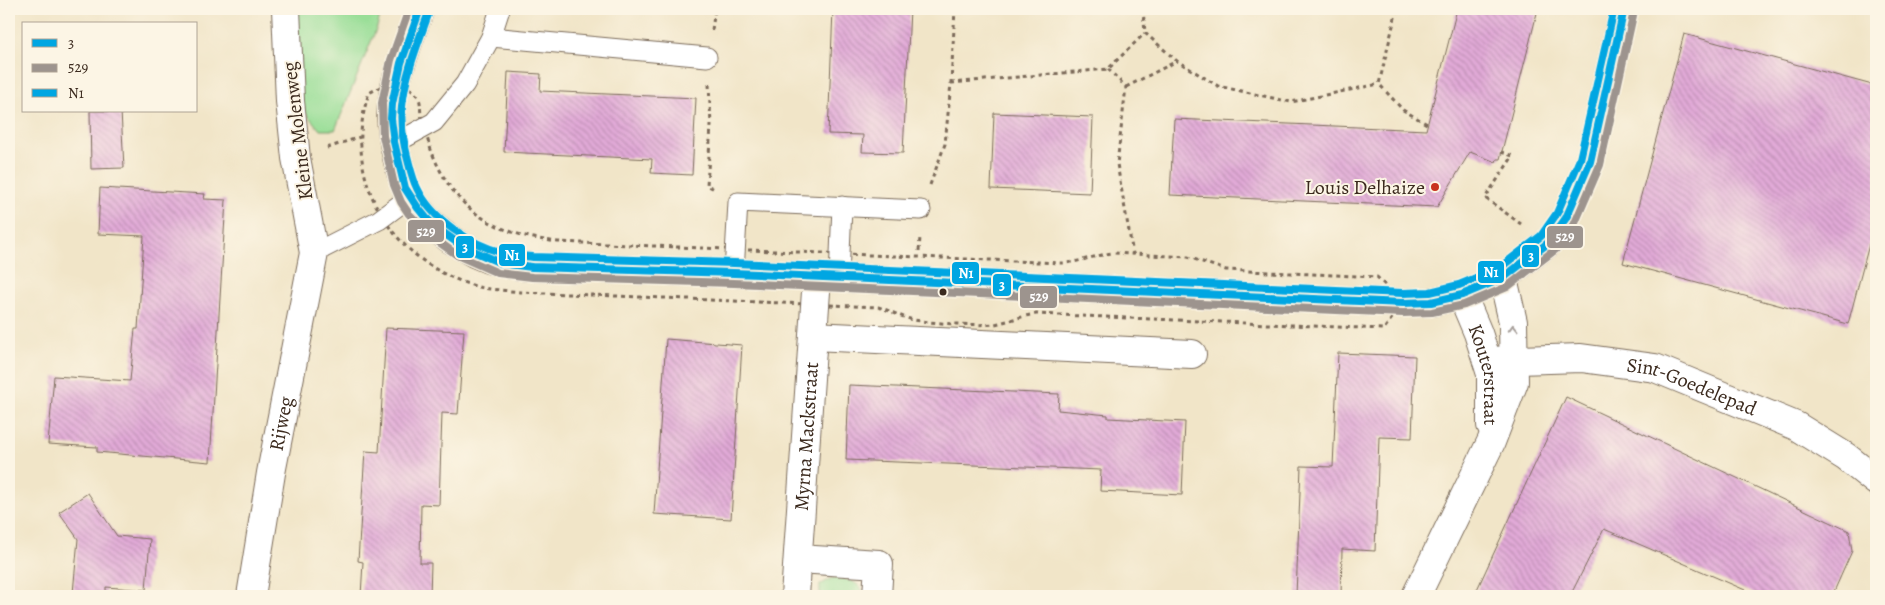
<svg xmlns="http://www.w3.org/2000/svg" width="1885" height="605" viewBox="0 0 1885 605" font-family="Alegreya,serif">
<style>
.grass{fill:#99de97;stroke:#6a845a}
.building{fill:url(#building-back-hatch)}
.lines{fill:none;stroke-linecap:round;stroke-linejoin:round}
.lane-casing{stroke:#7b6b5a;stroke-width:21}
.street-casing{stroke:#7b6b5a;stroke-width:30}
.secondary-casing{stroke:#7b6b5a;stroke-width:30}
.path{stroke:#7b6b5a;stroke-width:3;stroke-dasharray:4 4;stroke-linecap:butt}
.lane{stroke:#fff;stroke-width:19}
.street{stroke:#fff;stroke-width:28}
.secondary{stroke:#fbe6c4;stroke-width:28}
.bus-1-casing{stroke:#fcf5e5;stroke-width:11}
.bus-2-casing{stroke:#fcf5e5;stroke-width:11}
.bus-3-casing{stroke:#fcf5e5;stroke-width:11}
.bus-1{stroke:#00a6e2;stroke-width:8}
.bus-2{stroke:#9d948e;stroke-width:8}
.bus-3{stroke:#00a6e2;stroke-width:8}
.oneway{stroke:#a79f9a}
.poi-dot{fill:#c8321e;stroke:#fcf5e5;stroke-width:2}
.bus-dot{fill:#3b2a1e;stroke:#fcf5e5;stroke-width:2}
.labels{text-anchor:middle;stroke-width:4;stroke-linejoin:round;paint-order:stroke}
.street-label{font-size:20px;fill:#3b2a1e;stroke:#fcf5e5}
.poi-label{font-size:20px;fill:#3b2a1e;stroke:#fcf5e5;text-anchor:end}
.line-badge{stroke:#fcf5e5;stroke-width:2}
.badge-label{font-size:14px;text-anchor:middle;font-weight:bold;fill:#fff}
</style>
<defs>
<pattern id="building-back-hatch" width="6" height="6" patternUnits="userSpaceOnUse" patternTransform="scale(1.25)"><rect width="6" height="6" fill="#e2aad8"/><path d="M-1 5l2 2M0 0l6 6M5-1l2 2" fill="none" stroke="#b88baf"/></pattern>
</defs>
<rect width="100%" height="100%" fill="#fcf5e5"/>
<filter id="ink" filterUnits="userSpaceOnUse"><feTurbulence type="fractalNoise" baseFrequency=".02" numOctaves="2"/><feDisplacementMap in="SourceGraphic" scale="10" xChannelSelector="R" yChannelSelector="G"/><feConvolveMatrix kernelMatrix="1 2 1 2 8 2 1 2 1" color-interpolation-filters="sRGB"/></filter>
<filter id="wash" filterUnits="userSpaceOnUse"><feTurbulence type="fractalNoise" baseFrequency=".0096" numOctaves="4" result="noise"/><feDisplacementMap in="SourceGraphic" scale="20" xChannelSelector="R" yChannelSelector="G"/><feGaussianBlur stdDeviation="1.12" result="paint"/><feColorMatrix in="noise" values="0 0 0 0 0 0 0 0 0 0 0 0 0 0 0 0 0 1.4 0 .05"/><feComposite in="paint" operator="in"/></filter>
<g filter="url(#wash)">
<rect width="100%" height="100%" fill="#f1e5c8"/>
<g class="grass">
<polygon points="294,9 382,9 377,27 335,130 320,130 298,104"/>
<path d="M832 578C846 578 860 581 865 596H820V585Z"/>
</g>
<g id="blocks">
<g class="building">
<polygon points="833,9 910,9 903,153 862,152 863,135 828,134"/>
<polygon points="1457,9 1538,9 1500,159 1497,159 1496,162 1470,152 1437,207 1170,195 1174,119 1426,130"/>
<polygon points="1684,34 1876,86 1876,218 1848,324 1623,263"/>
<polygon points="508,72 541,74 540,91 696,98 692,175 651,173 652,159 504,152"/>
<polygon points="90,111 121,111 124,168 91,169"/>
<polygon points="994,113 1093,117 1090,193 991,189"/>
<polygon points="100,188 205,194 204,199 226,200 210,462 97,452 97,447 48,444 54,376 130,381 135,329 138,329 144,236 98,234"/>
<polygon points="386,328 464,331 458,414 442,413 439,505 421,504 420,563 431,563 430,596 361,596 363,562 358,561 365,451 379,452"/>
<polygon points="666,339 742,345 731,519 654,514"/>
<polygon points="1338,353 1415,356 1412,438 1379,437 1375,551 1342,549 1341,596 1296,596 1301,466 1333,467"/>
<polygon points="849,385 1059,394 1058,410 1108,415 1108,418 1185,422 1182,495 1100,491 1101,470 846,460"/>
<polygon points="1566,397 1849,531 1852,551 1832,596 1759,596 1604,529 1570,596 1474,596"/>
<polygon points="88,493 117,536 150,539 146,590 106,587 106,595 73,593 78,539 59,512"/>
</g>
</g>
</g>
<g filter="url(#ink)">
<use href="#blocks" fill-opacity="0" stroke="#7b6b5a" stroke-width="1"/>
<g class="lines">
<defs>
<g id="lane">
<polyline points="491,37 707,57"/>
<polyline points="394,144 434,122 465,84 491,37 500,9"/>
<polyline points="314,253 379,220 410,197"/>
<polyline points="734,273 738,202 921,210"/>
<polyline points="839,278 842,206"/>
</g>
<g id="street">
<path id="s1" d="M1462 295 1478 333 1491 374V425"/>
<polyline points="813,336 1192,354"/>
<path id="s2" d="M1487 361 1581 358 1655 368 1796 426 1846 457 1876 481"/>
<polyline points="798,559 879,564 877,596"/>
<path id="s3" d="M251 596 271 473 314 253 296 158 290 101 286 9"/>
<path id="s4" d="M795 596 817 277"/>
<polyline points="1416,596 1491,442 1514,382 1513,322 1503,278"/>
</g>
<path id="secondary" d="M420 9C410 37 398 67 393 96 389 117 392 137 397 157 400 170 403 185 410 197 428 228 467 254 501 263 511 265 522 266 532 267L734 273 1403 303 1431 302 1462 295 1503 278 1548 243 1566 218 1590 162 1624 9"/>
</defs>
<use href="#lane" class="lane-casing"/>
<use href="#street" class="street-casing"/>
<use href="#secondary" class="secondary-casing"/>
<g class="path">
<polyline points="1143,9 1145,33 1177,61 1218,86 1291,102 1379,84"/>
<polyline points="1397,9 1379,84 1403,110 1427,124"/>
<polyline points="712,30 715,9"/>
<polyline points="1108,69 1126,87 1117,164 1133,254"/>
<path d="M397 78C403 83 416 91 419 99 421 103 420 109 421 114 423 124 426 134 429 144 451 209 493 234 558 242L1061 263C1079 263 1095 255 1113 253L1188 257 1226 270 1377 277 1403 303 1384 329 1036 314C1021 316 1009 321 995 324 981 326 924 323 910 319 899 316 889 310 878 307L520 292C505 290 489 290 475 286 391 262 340 177 369 93Z"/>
<polyline points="951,83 1108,69 1145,33"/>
<polyline points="709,84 711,125 707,185 716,190"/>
<polyline points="1126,87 1177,61"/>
<polyline points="327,148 360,137"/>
<polyline points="1501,152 1513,156 1485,198 1521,224"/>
<polyline points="930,185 945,144 951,83 955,9"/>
<polyline points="919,251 920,237"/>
</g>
<use href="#lane" class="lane"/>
<use href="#street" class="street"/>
<use href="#secondary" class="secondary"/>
<defs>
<polyline id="bus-1" points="420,9 401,63 392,104 391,119 394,142 405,188 418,208 427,219 438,229 462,246 501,263 532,267 734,273 1403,303 1431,302 1462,295 1503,278 1548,243 1566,218 1590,162 1624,9"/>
<polyline id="bus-2" points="409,9 391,60 382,103 383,136 394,185 401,202 409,214 432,237 457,255 498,273 532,277 734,283 1403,313 1432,312 1464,305 1507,287 1556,249 1575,223 1600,165 1634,11"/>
<path id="bus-3" d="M429 12C418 43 405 74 402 107 400 123 403 140 407 156 410 167 412 178 417 188 432 220 470 244 503 253 512 256 523 256 533 257L734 263 1403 293 1430 292 1459 285 1498 269 1541 236 1557 213 1580 159 1614 9"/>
</defs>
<use href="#bus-1" class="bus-1-casing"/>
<use href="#bus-2" class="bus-2-casing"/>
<use href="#bus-3" class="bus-3-casing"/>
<use href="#bus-1" class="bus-1"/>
<use href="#bus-2" class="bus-2"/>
<use href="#bus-3" class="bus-3"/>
</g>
<defs><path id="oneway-chevron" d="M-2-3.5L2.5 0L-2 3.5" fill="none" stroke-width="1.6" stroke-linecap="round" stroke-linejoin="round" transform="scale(1.25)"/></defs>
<use class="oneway" href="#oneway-chevron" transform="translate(1513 328) rotate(-92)"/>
</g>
<circle class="poi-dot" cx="1435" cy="187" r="5"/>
<circle class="bus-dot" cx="943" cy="292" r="4.5"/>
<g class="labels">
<g class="street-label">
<text transform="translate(297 131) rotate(-97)" y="7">Kleine Molenweg</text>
<text dy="7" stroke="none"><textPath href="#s1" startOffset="84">Kouterstraat</textPath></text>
<text dy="7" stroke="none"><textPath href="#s2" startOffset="209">Sint-Goedelepad</textPath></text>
<text dy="7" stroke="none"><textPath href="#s3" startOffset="175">Rijweg</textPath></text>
<text dy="7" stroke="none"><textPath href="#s4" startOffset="160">Myrna Mackstraat</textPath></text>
</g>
<g class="poi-label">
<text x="1425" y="194">Louis Delhaize</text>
</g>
</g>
<g class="line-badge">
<rect x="407" y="219" width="38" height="24" rx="5" fill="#9d948e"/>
<rect x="1546" y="225" width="38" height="24" rx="5" fill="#9d948e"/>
<rect x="455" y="235" width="20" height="24" rx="5" fill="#00a6e2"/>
<rect x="498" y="243" width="28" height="24" rx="5" fill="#00a6e2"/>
<rect x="1521" y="244" width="19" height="24" rx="5" fill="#00a6e2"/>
<rect x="1477" y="260" width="28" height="24" rx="5" fill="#00a6e2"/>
<rect x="951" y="261" width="29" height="24" rx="5" fill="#00a6e2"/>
<rect x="992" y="273" width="20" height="24" rx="5" fill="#00a6e2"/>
<rect x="1019" y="285" width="39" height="24" rx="5" fill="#9d948e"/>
</g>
<g class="badge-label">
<text x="426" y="236">529</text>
<text x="1565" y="241">529</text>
<text x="465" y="252">3</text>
<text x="512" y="260">N1</text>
<text x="1531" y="261">3</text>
<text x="1491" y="277">N1</text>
<text x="966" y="278">N1</text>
<text x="1002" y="290">3</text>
<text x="1039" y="301">529</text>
</g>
<rect width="1885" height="605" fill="none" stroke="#fcf5e5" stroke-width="30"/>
<rect x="22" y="22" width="175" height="90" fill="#fcf5e5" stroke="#afa495"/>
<rect x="32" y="39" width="25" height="8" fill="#00a6e2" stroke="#afa495"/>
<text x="68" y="48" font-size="15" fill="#3b2a1e">3</text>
<rect x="32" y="64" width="25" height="8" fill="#9d948e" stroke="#afa495"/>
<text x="68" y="72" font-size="15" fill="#3b2a1e">529</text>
<rect x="32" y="89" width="25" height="8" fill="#00a6e2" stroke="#afa495"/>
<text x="68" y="98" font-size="15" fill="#3b2a1e">N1</text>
</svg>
